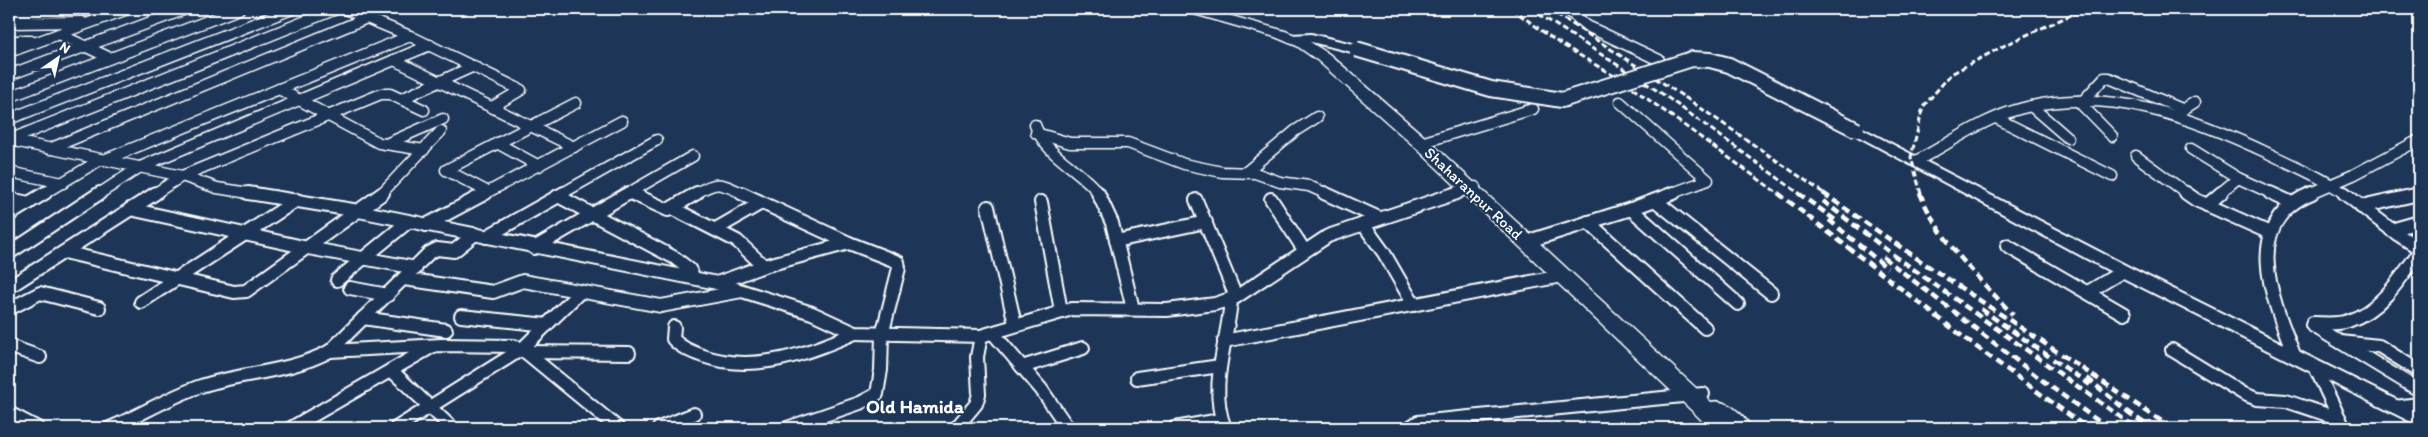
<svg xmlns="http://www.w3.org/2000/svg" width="2428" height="437" viewBox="0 0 2428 437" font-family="Itim,sans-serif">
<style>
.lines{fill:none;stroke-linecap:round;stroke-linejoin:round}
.street-far1-casing{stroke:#fff;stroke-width:13}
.street-casing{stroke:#fff;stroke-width:16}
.secondary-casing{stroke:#fff;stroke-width:4}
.primary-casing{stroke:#fff;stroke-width:3}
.street-far1{stroke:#1d3557;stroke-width:10}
.street{stroke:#1d3557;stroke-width:12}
.secondary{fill:#1d3557;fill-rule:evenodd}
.primary{fill:#1d3557;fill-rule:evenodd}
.rail-far1{stroke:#fff;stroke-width:3;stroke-dasharray:6 3;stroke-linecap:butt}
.rail{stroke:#fff;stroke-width:4.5;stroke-dasharray:8 4.5;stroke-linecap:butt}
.secondary-bridge-casing{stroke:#fff;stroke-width:18;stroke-linecap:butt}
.secondary-bridge{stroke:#1d3557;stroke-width:14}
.labels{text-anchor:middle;stroke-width:4;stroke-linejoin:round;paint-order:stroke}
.street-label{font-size:16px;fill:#fff;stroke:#1d3557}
.quarter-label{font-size:19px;font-weight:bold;fill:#fff;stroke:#1d3557}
</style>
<rect width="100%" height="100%" fill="#1d3557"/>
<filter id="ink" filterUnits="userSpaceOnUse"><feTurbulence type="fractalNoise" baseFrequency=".02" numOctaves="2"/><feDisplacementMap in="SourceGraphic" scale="10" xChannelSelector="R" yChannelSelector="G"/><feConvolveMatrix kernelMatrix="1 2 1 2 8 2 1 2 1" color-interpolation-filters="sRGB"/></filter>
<g filter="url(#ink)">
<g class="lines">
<defs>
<g id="street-far1">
<polyline points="345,9 410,36 521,90 492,107"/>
<polyline points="1567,9 1587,26 1659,60"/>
<polyline points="9,14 108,9"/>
<polyline points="9,23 82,22"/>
<polyline points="59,34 110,58"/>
<polyline points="9,41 31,41"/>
<polyline points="9,52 128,9"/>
<polyline points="394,60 574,147"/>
<polyline points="9,75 186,9"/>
<polyline points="279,89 379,143 424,150"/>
<polyline points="9,97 239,9"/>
<polyline points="401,99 474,66"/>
<polyline points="2078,101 2112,136"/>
<polyline points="2083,101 2104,78 2109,78 2182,109"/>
<polyline points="1620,102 1708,180 1670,194"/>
<polyline points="2031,106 2068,138"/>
<polyline points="2176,114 2195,102"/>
<polyline points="9,119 292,9"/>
<polyline points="1998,119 2112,176"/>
<path d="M1035 125C1047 158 1080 168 1099 194"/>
<polyline points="1036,133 1070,143 1128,143 1184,164 1222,172 1255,173 1280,182 1309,186 1327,194"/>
<polyline points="9,140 182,176 217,188 255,194"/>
<polyline points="9,140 336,9"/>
<polyline points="497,143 539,166"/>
<polyline points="1421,143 1533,109"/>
<polyline points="386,144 443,119"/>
<polyline points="49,149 367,18"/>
<polyline points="2191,149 2238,178 2273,194"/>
<polyline points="2136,156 2188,194"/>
<polyline points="104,160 410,36"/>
<path d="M1918 160C1952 142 1986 117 2023 108 2110 86 2194 118 2272 155 2297 167 2323 178 2345 194"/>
<polyline points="9,172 63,183"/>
<polyline points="1246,172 1295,131 1317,117"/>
<polyline points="488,192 446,170 576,103"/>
<polyline points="631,193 634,194"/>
<polyline points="43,194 100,160"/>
<polyline points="99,194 140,167 430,45"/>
<polyline points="154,194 182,176 381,94 390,94 424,110"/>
<polyline points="381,194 441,131"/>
<polyline points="484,194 622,121"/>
<polyline points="561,194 657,140"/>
<polyline points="627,194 693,156"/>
<path d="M695 194C718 180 720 183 744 194"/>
<polyline points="1453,194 1475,187"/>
<polyline points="2219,194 2238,178"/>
<polyline points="2309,194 2353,175 2419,140"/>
</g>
<g id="street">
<polyline points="248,193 359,211 717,283 812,313 855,333 981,336 1072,309 1167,310 1215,304 1236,297 1328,236 1457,193"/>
<polyline points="631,193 668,210 697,193"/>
<polyline points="741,193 849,243 898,262 899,268 882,335 881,370 877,394 860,403 787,428"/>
<polyline points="1098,193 1112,223 1133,309"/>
<polyline points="1324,193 1379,218"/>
<polyline points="2186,193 2196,200 2270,233"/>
<polyline points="2270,193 2292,203"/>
<polyline points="2344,193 2397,234 2419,248"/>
<polyline points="558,196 675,258 689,269 694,278"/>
<polyline points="9,199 29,203"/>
<polyline points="1271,199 1304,250"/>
<polyline points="1196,200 1236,297"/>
<polyline points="1656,201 1771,293"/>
<polyline points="1041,202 1061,311"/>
<polyline points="2207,205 2221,193"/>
<polyline points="988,207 1015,324"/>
<polyline points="2361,207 2419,194"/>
<polyline points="130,209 308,248 416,268"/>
<polyline points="674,209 737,241 764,266"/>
<polyline points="1631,209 1738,304"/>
<polyline points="9,215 45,193"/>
<polyline points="1588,222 1705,328"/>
<polyline points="1363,224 1384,253 1414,305"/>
<polyline points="426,225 486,193"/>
<polyline points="716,229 761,203"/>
<polyline points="2391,230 2419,222"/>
<polyline points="486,237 564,193"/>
<polyline points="1535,239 1631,209 1674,193"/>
<polyline points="1116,241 1206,222"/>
<polyline points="2007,246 2124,314"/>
<polyline points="534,248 629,193"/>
<polyline points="64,252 234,292 246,291 383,193"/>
<path d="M2419 252C2401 278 2380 311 2348 321 2337 325 2324 323 2313 323L2312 325 2419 390"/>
<polyline points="9,253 100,193"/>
<polyline points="404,279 493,292 523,281 661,306 742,291"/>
<polyline points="337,280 409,221"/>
<polyline points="717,283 764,266 849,243"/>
<polyline points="9,287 156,193"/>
<polyline points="350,288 388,295"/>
<polyline points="2088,292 2123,271"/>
<polyline points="141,302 297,200"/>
<polyline points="9,309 40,293 99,308"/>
<polyline points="461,316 547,325"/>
<polyline points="363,318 446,330"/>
<path d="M674 327 673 339C681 348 692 352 703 356 754 374 807 354 855 333"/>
<polyline points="993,333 1041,389 1068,428"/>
<polyline points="1224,341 1562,276"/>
<polyline points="2340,342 2379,346 2419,371"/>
<polyline points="9,346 40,357"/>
<polyline points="2172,350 2244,394 2257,399 2286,401 2340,419"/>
<polyline points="330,351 442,345 514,346 522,349 618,428"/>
<polyline points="525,352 629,353"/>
<path d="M2295 357C2274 303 2238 223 2312 193"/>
<polyline points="1022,367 1083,348"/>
<polyline points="2315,367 2344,428"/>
<polyline points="391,370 452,428"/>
<polyline points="1137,378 1220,366"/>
<polyline points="2395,407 2419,404"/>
<polyline points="9,413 38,428"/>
<path d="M110 428C141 415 169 397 201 386 244 372 289 373 330 351L429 253 437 249 454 251 475 234"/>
<polyline points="291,428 433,346"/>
<polyline points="396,428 522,349 579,293"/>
<polyline points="659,428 694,414"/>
<polyline points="956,428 976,404 979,394 977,357 981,336"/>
<polyline points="1175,428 1220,420"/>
<path d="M1225 428C1208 387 1228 342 1231 300"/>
<polyline points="1409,428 1418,422 1703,394"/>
</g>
<g id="secondary">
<polygon points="1311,34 1361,46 1363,49 1356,53 1311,42 1291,43 1284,39 1291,35"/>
<polygon points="1857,126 2129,267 2419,411 2419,426 2117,275 1852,133 1850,130 1852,127"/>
</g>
<path id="primary" d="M1185 9H1207L1285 31 1307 40 1329 54 1427 139 1711 402C1726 398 1745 415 1751 428H1710L1415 147 1317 60 1297 46 1275 37 1187 12Z"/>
</defs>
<use href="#street-far1" class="street-far1-casing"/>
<use href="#street" class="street-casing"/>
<use href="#secondary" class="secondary-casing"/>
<use href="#primary" class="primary-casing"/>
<use href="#street-far1" class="street-far1"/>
<use href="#street" class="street"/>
<use href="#secondary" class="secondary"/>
<use href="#primary" class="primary"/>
<g class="rail-far1">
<polyline points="1512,9 1556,41 1624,82 1779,194"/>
<polyline points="1531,9 1664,95 1800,194"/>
<polyline points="1549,9 1689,100 1825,194"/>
<polyline points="1921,194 1911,157 1923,107 1951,74 2009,43 2084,9"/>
</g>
<g class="rail">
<polyline points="1778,193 1971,343 2087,428"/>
<polyline points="1798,193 1838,222"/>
<polyline points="1823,193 1925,264 2172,428"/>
<path d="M1920 193C1939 241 1979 278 2013 315"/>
<polyline points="1823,201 1892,254 2136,428"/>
<polyline points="1829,220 1887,268"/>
<polyline points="1883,257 2047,384 2108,428"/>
<polyline points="1981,309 2090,385"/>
<polyline points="2087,378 2132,415"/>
<polyline points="2127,411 2151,428"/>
</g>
<defs>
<polyline id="secondary-bridge" points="1356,49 1491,89 1562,100 1692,59 1710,60 1729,65 1857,130"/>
</defs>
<use href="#secondary-bridge" class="secondary-bridge-casing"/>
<use href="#secondary-bridge" class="secondary-bridge"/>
</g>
</g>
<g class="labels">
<g class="street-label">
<text transform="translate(1474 193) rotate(43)" y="6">Shaharanpur Road</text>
</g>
<g class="quarter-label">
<text x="915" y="413">Old Hamida</text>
</g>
</g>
<rect width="2428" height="437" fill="none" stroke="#1d3557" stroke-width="30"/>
<rect x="15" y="15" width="2398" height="407" fill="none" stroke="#fff" stroke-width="2" filter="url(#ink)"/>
<g transform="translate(58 58) rotate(34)" stroke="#1d3557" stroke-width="4" paint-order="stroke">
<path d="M0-4L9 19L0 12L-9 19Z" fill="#ffffff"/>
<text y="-8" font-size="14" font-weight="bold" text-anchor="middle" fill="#ffffff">N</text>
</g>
</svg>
